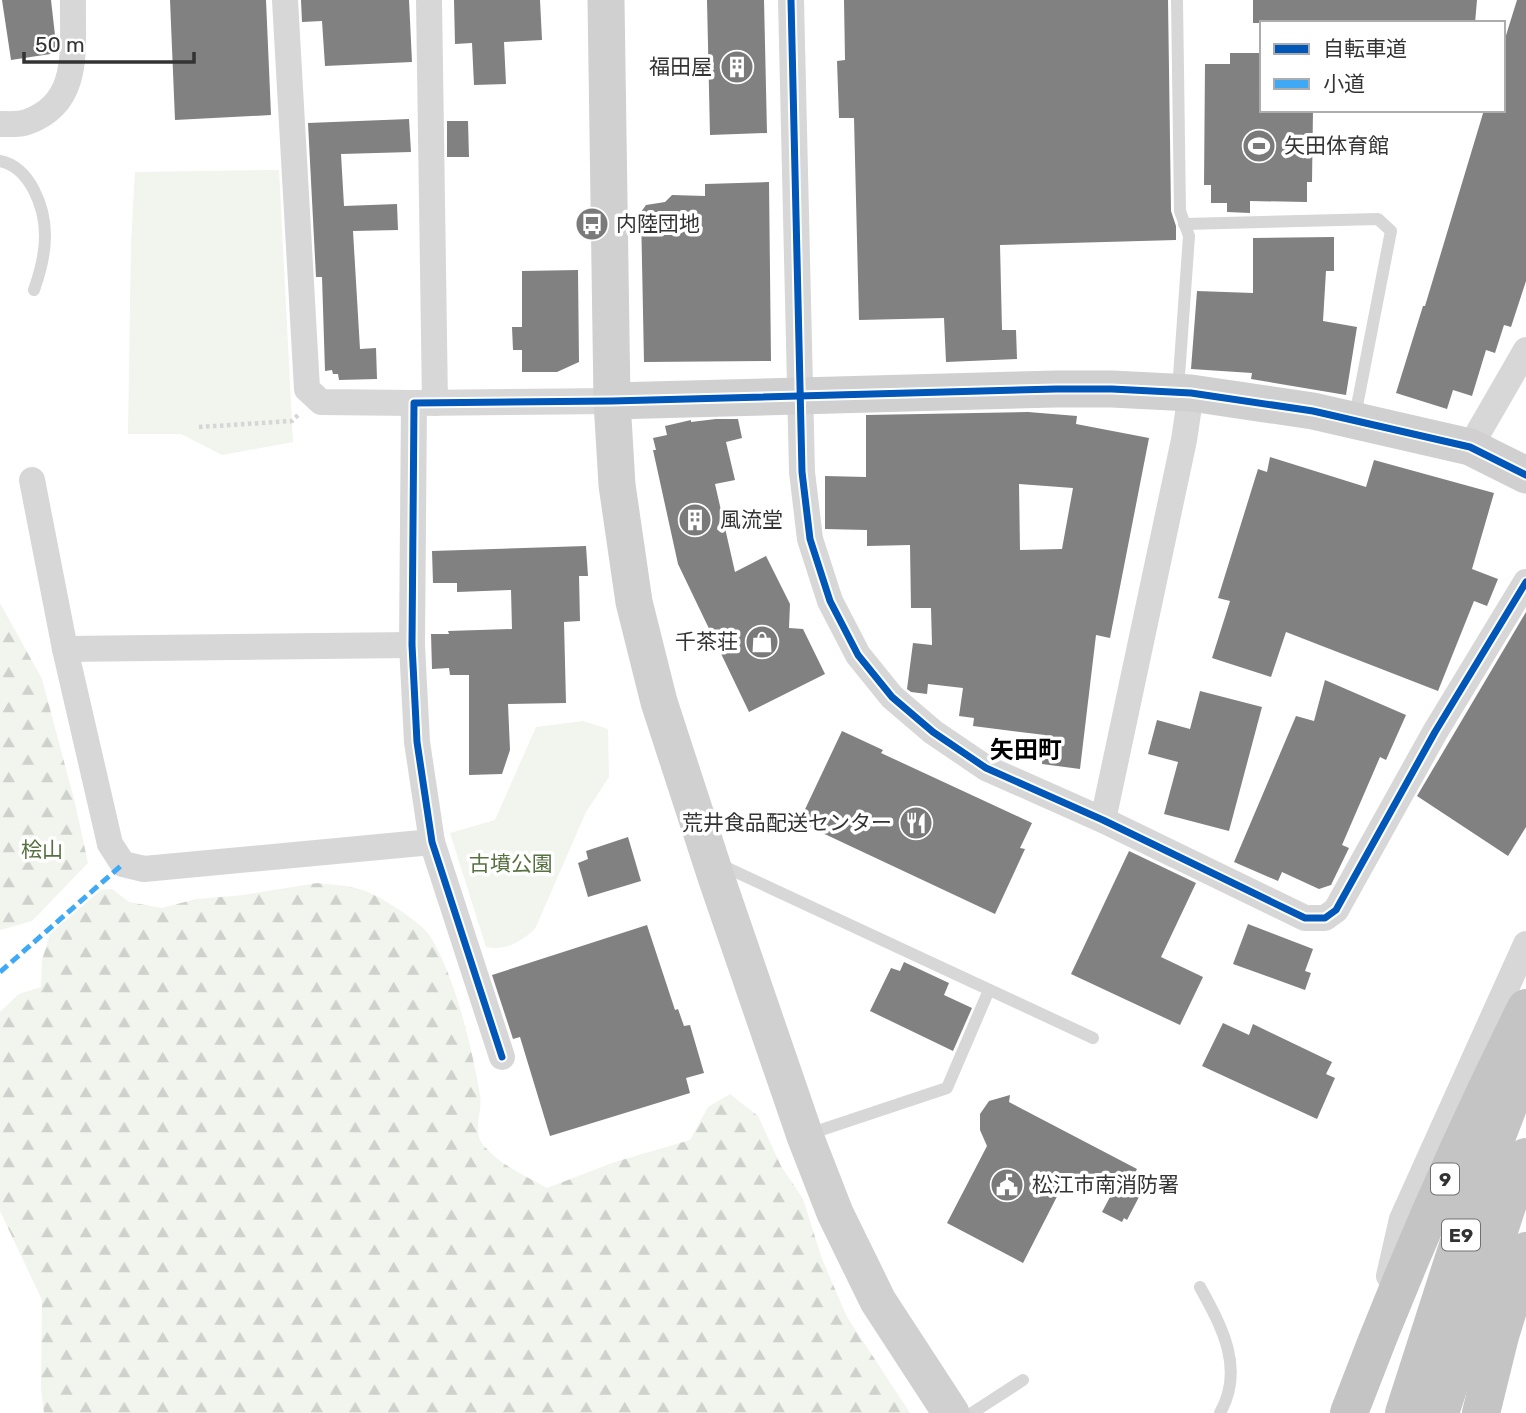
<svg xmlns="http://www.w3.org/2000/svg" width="1526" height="1413" viewBox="0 0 1526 1413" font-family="Rubik,'Noto Sans JP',sans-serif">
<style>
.forest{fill:url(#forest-firs)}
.park{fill:#f1f5ed}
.building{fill:#818181;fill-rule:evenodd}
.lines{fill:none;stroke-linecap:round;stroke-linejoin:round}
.path{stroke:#d6d6d6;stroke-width:4.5;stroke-dasharray:3.5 3.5;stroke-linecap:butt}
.lane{stroke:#d7d7d7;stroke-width:12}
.street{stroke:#d7d7d7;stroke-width:26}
.secondary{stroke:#d0d0d0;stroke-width:37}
.highway{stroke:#c4c4c4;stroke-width:38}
.quiet{stroke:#3fa9f5;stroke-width:5;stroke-dasharray:10 5;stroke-linecap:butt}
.cycleway-casing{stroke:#fff;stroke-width:11}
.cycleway{stroke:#0057b8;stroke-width:7}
.labels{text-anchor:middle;stroke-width:7;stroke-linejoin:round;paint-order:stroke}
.shield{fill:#fff;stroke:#707070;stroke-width:2}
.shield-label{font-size:19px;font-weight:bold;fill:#333}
.poi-label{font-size:21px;fill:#333;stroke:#fff;text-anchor:start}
.park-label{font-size:21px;fill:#56703f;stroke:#fff}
.quarter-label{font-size:24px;font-weight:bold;fill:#000;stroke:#fff}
</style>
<defs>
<pattern id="forest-firs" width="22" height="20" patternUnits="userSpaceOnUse" patternTransform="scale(1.75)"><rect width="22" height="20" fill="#f1f5ed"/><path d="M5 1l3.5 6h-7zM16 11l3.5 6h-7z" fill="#cfd2cc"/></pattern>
</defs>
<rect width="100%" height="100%" fill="#fff"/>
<g class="forest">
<polygon points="0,603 42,679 75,803 88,863 32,921 0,930"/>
<path d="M317 883C331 885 346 885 359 889 376 893 421 922 430 936 455 976 472 1048 480 1095 483 1112 471 1131 484 1146 500 1165 526 1176 547 1188L615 1162 690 1140 708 1107 730 1094 758 1116 781 1166 803 1199 822 1259 847 1317 910 1413H44L41 1390 42 1300 0 1211V1012L19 994 41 987 42 960 50 934 101 890 112 889 129 902 162 908 196 899 244 895Z"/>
</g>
<g class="park">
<polygon points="279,170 293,442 222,455 181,434 128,434 131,244 135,172"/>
<path d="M583 721 608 729 609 777 586 812 535 929C520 942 506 951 486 947L450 833 495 820 536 727Z"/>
</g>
<g class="building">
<polygon points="2,0 51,0 57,53 11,60"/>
<polygon points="170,0 266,0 271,115 175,120"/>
<polygon points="301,0 409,0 412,62 325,66 322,21 302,22"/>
<polygon points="454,0 540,0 542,40 504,42 506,84 474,85 472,43 455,44"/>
<polygon points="707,0 764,0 767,133 710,135"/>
<polygon points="844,0 1168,0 1171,211 1176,226 1176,240 1000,245 1002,330 1016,330 1017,359 946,362 944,318 859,320 854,118 839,118 837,61 845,60"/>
<polygon points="1253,0 1477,0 1475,23 1253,23"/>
<polygon points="1517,0 1526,0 1526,281 1511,327 1504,325 1495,353 1486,350 1472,396 1453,390 1447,409 1396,393 1423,306 1425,306 1484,110 1503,110 1503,45"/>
<polygon points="1230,53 1262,53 1262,110 1313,110 1312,182 1307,182 1307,202 1250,201 1250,213 1227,212 1227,203 1211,203 1211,185 1204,185 1205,64 1230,64"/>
<polygon points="409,119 411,152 341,154 344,206 397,204 398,230 353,231 360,349 376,348 377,379 339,380 338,374 333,374 332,370 325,371 322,277 316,277 308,123"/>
<polygon points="447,121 468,121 469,157 447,157"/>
<polygon points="769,182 771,361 644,362 641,212 646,205 665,202 672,195 705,196 705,184"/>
<polygon points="1334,237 1334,271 1326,271 1323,321 1357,327 1346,395 1251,379 1252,373 1191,369 1197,291 1253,293 1253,238"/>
<polygon points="578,270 579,362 557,372 522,372 522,350 513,350 512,327 522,327 522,271"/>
<path d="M1028 412 1077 416 1076 424 1149 438 1110 638 1096 635 1080 769 1042 764 1045 735 973 726 974 718 959 716 963 688 928 684 927 694 911 692 907 689 913 643 932 645 931 608H911L910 545 867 546V530L825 529V476L866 477V415ZM1019 484 1073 488 1062 549 1020 550Z"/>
<polygon points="716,419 738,419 742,438 726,442 735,480 715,484 735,572 766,556 790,604 789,628 803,629 825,674 749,712 678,564 653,450 656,450 653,438 667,435 665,426 691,420 691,422"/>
<polygon points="1270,457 1366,487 1374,460 1494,493 1472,569 1498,579 1487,606 1474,601 1438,691 1286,632 1271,677 1212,658 1230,601 1218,598 1258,469 1267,472"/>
<polygon points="586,546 588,576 579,576 580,621 564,622 566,703 508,704 510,750 502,774 469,775 469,675 450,675 449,668 432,669 431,634 449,634 448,631 512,629 511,590 457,592 457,583 433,583 432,551"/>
<polygon points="1526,612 1526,827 1508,856 1417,796"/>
<polygon points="1325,680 1406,715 1386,760 1380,757 1342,845 1349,848 1331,885 1319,889 1282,872 1278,881 1234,862 1296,716 1314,721"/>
<polygon points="1200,691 1262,707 1229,831 1164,814 1178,762 1148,754 1157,720 1190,729"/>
<polygon points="842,731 883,750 881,753 1032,823 1020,848 1025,849 995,914 799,822"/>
<polygon points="628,837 641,881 588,897 578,863 588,859 586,851"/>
<polygon points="1129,851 1196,883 1161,957 1203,977 1180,1025 1071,974"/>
<polygon points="1248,924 1313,949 1305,971 1311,973 1305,990 1233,964"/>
<polygon points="647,925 675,1010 678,1009 684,1026 690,1025 704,1073 686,1078 690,1093 550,1136 520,1037 513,1039 492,975"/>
<polygon points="904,962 949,983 944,995 972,1008 953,1051 870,1011 891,968 900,971"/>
<polygon points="1223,1023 1249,1035 1253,1024 1332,1062 1326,1074 1335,1078 1317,1119 1202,1066"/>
<polygon points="1010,1095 1009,1102 1137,1169 1126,1190 1139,1197 1127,1220 1124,1218 1122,1222 1102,1212 1110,1197 1068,1175 1023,1263 947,1223 987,1146 980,1130 980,1114 989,1101"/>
</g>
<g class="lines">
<polyline class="path" points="199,427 292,421 300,413"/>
<g class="lane">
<polyline points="1177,0 1180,211 1189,236 1178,390"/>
<path d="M0 161C30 167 45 207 45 236 45 254 40 273 34 290"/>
<polyline points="1184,224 1378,219 1391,231 1355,416"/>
<polyline points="721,865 1093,1038"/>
<polyline points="809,1134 947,1088 989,990"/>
<path d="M1200 1287C1222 1327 1245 1369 1220 1413"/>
<polyline points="972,1413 1023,1380"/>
</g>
<g class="street">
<polyline points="285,0 307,389 321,402 414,403"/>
<polyline points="429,0 435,403"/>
<polyline points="791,0 802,472 810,539 830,601 858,655 892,697 933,732 986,768 1103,820 1305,918 1325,918 1336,910 1435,732 1526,582"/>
<path d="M0 124C8 124 19 125 27 122 82 103 72 47 73 0"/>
<polyline points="1470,447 1526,350"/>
<polyline points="32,480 65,649 110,844 123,864 144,869 432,842"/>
<polyline points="65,649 412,645"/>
<polyline points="1103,820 1184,440 1191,393"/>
<polyline points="502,1057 432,842 417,742 412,645 414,403 612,401"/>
<polyline points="1389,1276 1402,1219 1526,944"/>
</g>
<g class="secondary">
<polyline points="606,0 612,401 617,485 634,602 659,702 717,880 805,1136 835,1213 878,1301 951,1413"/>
<polyline points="612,401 1056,389 1112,389 1191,393 1313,411 1470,447 1526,475"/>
</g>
<g class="highway">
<path d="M1349 1413C1401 1275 1460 1140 1526 1008"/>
<polyline points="1404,1413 1474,1196 1526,1060"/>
<polyline points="1440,1413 1507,1206 1526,1157"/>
<polyline points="1481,1413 1500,1336 1526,1251"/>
</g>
<polyline class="quiet" points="0,972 123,864"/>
<defs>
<g id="cycleway">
<polyline points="791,0 802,472 810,539 830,601 858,655 892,697 933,732 986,768 1103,820 1305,918 1325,918 1336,910 1435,732 1526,582"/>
<polyline points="502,1057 432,842 417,742 412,645 414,403 612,401 1056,389 1112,389 1191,393 1313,411 1470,447 1526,475"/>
</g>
</defs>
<use href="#cycleway" class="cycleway-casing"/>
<use href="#cycleway" class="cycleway"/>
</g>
<defs>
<symbol id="building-disc" viewBox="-11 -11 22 22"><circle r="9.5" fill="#7a7a7a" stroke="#fff"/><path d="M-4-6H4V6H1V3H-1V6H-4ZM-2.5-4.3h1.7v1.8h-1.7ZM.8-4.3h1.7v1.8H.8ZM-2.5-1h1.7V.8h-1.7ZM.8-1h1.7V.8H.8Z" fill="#fff"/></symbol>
<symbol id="stadium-disc" viewBox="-11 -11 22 22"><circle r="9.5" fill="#7a7a7a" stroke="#fff"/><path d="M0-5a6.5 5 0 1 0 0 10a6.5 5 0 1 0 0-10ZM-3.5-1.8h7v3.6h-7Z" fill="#fff"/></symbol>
<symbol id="bus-disc" viewBox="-11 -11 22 22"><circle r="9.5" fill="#7a7a7a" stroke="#fff"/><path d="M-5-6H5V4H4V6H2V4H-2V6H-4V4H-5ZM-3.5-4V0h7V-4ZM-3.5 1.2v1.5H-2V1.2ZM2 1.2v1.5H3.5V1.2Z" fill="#fff"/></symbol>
<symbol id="shop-disc" viewBox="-11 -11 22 22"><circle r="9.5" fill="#7a7a7a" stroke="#fff"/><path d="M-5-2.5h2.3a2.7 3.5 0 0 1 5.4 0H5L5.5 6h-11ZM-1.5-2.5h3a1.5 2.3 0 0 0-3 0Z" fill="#fff"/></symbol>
<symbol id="restaurant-disc" viewBox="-11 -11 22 22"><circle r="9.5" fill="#7a7a7a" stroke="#fff"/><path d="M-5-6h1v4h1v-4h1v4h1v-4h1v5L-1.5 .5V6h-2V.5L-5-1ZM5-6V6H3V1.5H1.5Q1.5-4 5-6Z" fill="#fff"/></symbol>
<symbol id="civic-disc" viewBox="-11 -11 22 22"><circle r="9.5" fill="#7a7a7a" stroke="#fff"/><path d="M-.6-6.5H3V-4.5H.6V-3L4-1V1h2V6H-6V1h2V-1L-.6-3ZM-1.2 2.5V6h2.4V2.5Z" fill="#fff"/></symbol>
</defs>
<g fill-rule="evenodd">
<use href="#building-disc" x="718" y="48" width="38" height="38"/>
<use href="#stadium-disc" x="1240" y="127" width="38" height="38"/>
<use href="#bus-disc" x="573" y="205" width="38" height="38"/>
<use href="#building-disc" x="676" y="501" width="38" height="38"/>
<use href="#shop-disc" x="743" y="623" width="38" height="38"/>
<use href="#restaurant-disc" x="897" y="804" width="38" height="38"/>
<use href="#civic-disc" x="988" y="1166" width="38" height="38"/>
</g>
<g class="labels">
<g class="shield">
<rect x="1431" y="1163.5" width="28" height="31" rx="5"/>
<rect x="1442" y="1219.5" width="38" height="31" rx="5"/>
</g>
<g class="shield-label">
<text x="1445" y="1186">9</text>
<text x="1461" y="1242">E9</text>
</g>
<g class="poi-label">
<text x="712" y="74" text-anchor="end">福田屋</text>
<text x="1284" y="153">矢田体育館</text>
<text x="616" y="231">内陸団地</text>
<text x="720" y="527">風流堂</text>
<text x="738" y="649" text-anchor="end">千茶荘</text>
<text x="892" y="830" text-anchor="end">荒井食品配送センター</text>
<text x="1032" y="1192">松江市南消防署</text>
</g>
<g class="park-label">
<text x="42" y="857">桧山</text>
<text x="511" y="871">古墳公園</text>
</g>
<g class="quarter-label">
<text x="1026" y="758">矢田町</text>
</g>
</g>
<rect x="1260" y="21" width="245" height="91" fill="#ffffff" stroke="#adadad" stroke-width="2"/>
<rect x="1274" y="44" width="35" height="10" fill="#0057b8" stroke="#adadad" stroke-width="2"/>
<text x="1323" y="56" font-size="21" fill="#333333">自転車道</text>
<rect x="1274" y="79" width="35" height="10" fill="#3fa9f5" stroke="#adadad" stroke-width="2"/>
<text x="1323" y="91" font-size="21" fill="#333333">小道</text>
<path d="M24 52v10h170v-10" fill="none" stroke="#333333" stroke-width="3.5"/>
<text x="35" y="52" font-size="21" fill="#333333" stroke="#ffffff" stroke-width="5" paint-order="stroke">50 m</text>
</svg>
